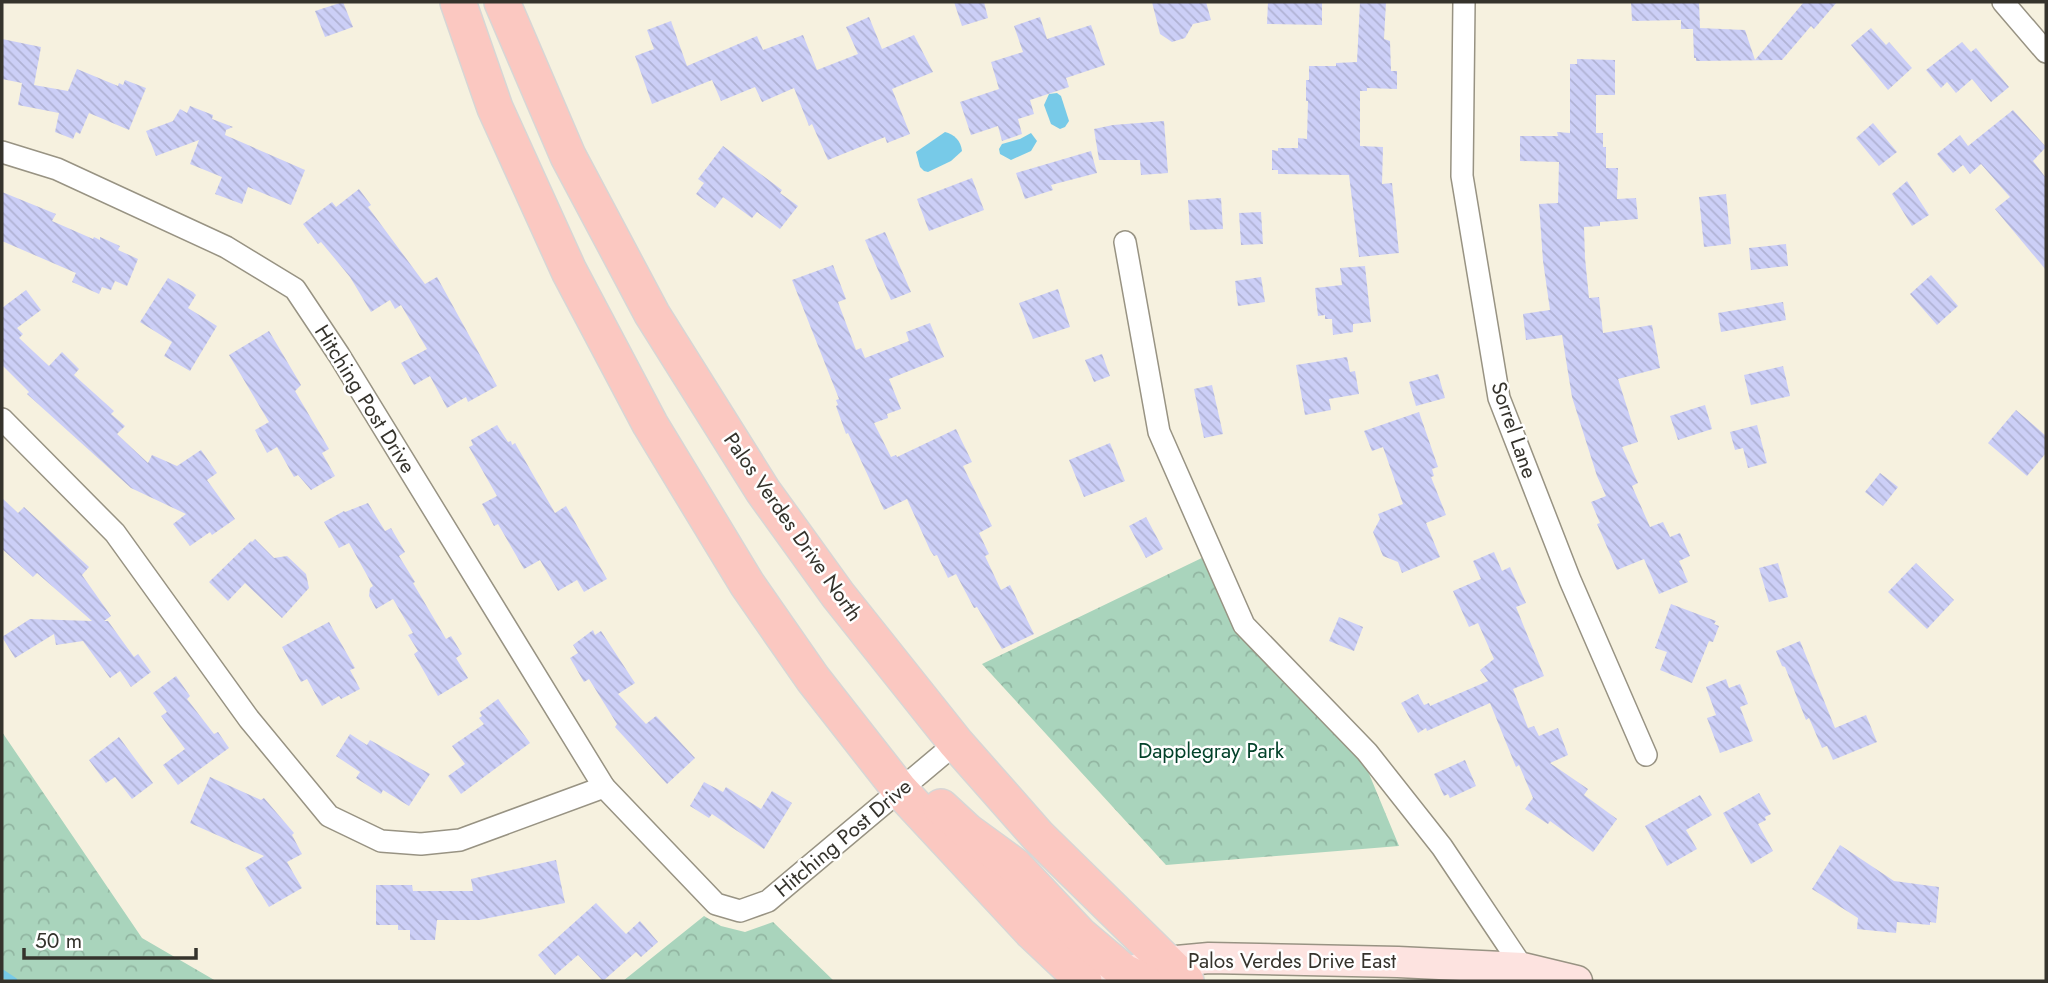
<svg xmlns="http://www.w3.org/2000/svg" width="2048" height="983" viewBox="0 0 2048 983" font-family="Jost,sans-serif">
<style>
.park{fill:url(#park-crowns)}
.water{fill:#77cae8}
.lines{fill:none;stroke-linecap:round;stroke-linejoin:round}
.stream{stroke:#77cae8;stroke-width:7}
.building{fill:url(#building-back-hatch)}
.minor-casing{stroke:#989383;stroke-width:24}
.secondary-casing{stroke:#989383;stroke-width:33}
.primary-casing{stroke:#d7d6d5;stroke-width:38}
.minor{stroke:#fff;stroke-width:21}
.secondary{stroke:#fde3e0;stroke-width:30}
.primary{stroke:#fbc8c1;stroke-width:35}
.labels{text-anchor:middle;stroke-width:5;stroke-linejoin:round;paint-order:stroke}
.street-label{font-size:21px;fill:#35332c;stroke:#fff}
.park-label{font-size:21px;fill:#03422a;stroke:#fff}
</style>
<defs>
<pattern id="park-crowns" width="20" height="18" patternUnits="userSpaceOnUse" patternTransform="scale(1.75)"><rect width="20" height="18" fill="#a9d4bc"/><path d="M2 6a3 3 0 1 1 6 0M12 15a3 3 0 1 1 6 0" fill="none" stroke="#92b6a2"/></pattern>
<pattern id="building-back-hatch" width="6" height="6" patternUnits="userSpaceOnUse" patternTransform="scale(1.75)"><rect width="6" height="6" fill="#cccff7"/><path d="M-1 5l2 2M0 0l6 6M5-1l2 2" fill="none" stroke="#b0b2d4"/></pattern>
</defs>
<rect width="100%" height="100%" fill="#f6f1df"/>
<g class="park">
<polygon points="1208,555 1243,639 1343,711 1399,846 1166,865 982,664"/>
<polygon points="2,732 142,938 216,981 2,981"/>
<polygon points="704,916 721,926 745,932 773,922 834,981 623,981"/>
</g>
<g class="water">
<polygon points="1057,93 1061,96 1069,121 1065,127 1060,129 1051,124 1044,105 1049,94"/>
<path d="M945 132C954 134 961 141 962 151L951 161 928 172 924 171 920 167 916 152Z"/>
<polygon points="1031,133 1037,141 1031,151 1011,160 1000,154 999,149 1002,144 1020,139"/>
</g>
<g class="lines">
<polyline class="stream" points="2,973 14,981"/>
</g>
<g class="building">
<polygon points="343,2 353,27 325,37 315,11"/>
<polygon points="954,2 984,2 988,18 962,26"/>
<polygon points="1152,2 1206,2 1211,20 1193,24 1185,38 1172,42 1160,34"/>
<polygon points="1268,2 1322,2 1322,25 1267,24"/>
<polygon points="1360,2 1386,2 1384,39 1390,41 1391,71 1397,71 1397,89 1367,88 1367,91 1360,91 1360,146 1383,147 1382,184 1392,183 1399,253 1359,257 1349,175 1278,174 1278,170 1272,170 1272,150 1278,151 1278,148 1298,148 1298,138 1307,139 1308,101 1306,101 1306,80 1309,80 1309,66 1336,66 1336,63 1357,62"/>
<polygon points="1631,2 1699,2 1700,28 1745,30 1755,60 1804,2 1837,2 1814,29 1811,26 1782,60 1696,61 1696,58 1694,58 1693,29 1681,29 1681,20 1632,21"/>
<polygon points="869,17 882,49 914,35 933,72 892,89 910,134 887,143 885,137 828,160 812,124 809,126 794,88 762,102 755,87 721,101 712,80 652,104 635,56 654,49 647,30 671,21 687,66 757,36 763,50 803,35 817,70 858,54 846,27"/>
<polygon points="1040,17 1047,39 1091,25 1105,65 1066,78 1069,87 1030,100 1034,114 1018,119 1022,134 1002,141 998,126 971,135 960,102 999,89 991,62 1023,52 1014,26"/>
<polygon points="1871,28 1886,45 1889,42 1912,68 1888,90 1851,45"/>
<polygon points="2,39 41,47 34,85 68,91 77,69 118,86 119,83 123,85 125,80 146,88 129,130 89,113 80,134 76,132 73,139 55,132 59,113 18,105 22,83 2,79"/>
<polygon points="1962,42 1971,52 1976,48 2009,87 1991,102 1972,79 1956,93 1947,82 1941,88 1926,70"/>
<polygon points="1577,59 1615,60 1615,95 1596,95 1596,133 1603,133 1603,147 1606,147 1606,168 1618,168 1617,199 1636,198 1638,219 1600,222 1600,226 1584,227 1585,258 1589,298 1599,297 1603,333 1652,325 1660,368 1618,379 1638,442 1622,447 1638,483 1632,486 1650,527 1663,522 1670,537 1680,533 1690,556 1679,561 1688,582 1659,594 1644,559 1617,570 1597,524 1600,523 1591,502 1606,496 1597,476 1572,397 1562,335 1526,340 1523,314 1550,310 1543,261 1539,204 1558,203 1559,162 1520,161 1520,136 1558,136 1557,132 1570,133 1570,64 1577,64"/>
<polygon points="190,106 213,115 212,119 233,127 226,130 225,135 305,170 291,205 248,187 242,204 215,194 222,177 190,164 199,140 156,156 146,131 173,121 180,109 187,113"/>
<polygon points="2013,110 2046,147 2033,161 2046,178 2046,270 1995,209 2010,197 1981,164 1970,174 1963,165 1953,173 1937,154 1960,135 1968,146"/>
<polygon points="1164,121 1168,173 1141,175 1140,160 1099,160 1094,129 1113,125"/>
<polygon points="1873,123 1897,152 1879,166 1856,138"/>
<polygon points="723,146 782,190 780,193 798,206 780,229 757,212 752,218 723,197 715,208 696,194 704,183 698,179"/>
<polygon points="1091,151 1097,173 1051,185 1053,190 1025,199 1016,173"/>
<polygon points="972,178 984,210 929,231 917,199"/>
<polygon points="1907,181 1929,215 1912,226 1892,194"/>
<polygon points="359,189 371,205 368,207 425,284 437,277 497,386 468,402 466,397 447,408 430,376 414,385 401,363 427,349 401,305 395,309 390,300 371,312 350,277 321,242 318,244 303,224 332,202 336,207"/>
<polygon points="2,192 56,214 52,221 93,239 94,237 100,240 100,237 120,246 118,250 138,259 127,286 115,281 111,290 102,287 99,294 72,282 76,273 2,241"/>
<polygon points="1726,194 1731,244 1704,247 1699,197"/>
<polygon points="1221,198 1223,229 1190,230 1188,200"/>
<polygon points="1261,212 1263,244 1241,245 1239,213"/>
<polygon points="885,232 911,292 891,300 865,240"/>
<polygon points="1786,244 1788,266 1751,270 1749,248"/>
<polygon points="833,265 846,299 838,302 856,350 861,348 865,358 909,341 906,332 930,323 944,357 889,379 901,409 887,414 888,418 874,423 891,457 896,455 897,457 956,429 972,462 963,466 992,526 979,533 989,554 985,556 1001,590 1010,585 1034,634 1002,649 983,617 977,607 974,608 956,574 948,578 937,555 934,556 930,550 907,499 884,510 848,433 846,434 836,406 838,405 836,400 839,399 792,280"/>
<polygon points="1365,266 1371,322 1353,324 1353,332 1333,335 1332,319 1325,319 1325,315 1318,316 1315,288 1342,285 1340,268"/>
<polygon points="1931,275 1958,306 1937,325 1910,294"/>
<polygon points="1261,277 1265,302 1238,306 1235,281"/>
<polygon points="168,278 193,292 196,295 188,308 217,326 190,371 164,356 172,342 140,322"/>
<polygon points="1058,289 1070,327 1033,339 1019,303"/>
<polygon points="26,290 41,310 17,328 23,334 19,338 49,366 62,352 79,369 74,375 114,411 111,414 125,426 117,434 148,463 152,455 177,466 201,450 217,473 207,480 235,519 212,535 210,532 190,546 173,524 186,514 131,488 27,394 29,392 2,365 2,308"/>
<polygon points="1783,302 1786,320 1721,332 1718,313"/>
<polygon points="269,331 301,385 295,391 329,449 322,453 335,476 311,490 298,475 294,477 277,447 267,453 255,430 269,422 229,355"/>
<polygon points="1102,354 1110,376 1094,382 1085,360"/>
<polygon points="1347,357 1350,372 1355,371 1359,394 1329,399 1331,410 1305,415 1296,365"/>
<polygon points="1783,366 1790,396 1751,405 1744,375"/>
<polygon points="1438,374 1445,398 1416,406 1409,382"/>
<polygon points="1212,385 1223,434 1204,438 1194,389"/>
<polygon points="1705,405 1712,429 1678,440 1670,416"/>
<polygon points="2016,410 2046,436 2046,453 2027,476 1988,443"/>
<polygon points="1419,412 1438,467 1432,469 1434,476 1431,477 1446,515 1426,523 1440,557 1402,573 1398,562 1383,556 1373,532 1380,519 1378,514 1403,504 1383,447 1372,451 1364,431"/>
<polygon points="497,425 508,442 511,441 512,445 515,443 555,513 566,506 607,579 584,592 577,580 558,591 540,560 524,569 498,524 494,526 482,504 497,496 469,447 473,445 471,440"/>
<polygon points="1757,425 1767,463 1748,468 1743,448 1735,450 1730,432"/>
<polygon points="1110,443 1125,481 1084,497 1069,460"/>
<polygon points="1880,473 1898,487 1883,506 1865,492"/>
<polygon points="2,498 18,513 24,507 89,567 82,575 111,616 104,621 108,621 134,657 138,654 151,672 131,687 120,671 110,678 83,641 56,645 54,634 15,658 2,637 30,619 92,621 37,573 33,577 2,549"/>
<polygon points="368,503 385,531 391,528 405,552 399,556 415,582 413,583 446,639 451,636 462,654 456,658 468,678 438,696 414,654 418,651 408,635 413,633 393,599 376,609 369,596 370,588 373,586 349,543 339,548 324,522 344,511 345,512"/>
<polygon points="1146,517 1163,549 1146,558 1129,526"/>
<polygon points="255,539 274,558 287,556 306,574 309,588 282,618 245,583 228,601 209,582 251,541 252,542"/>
<polygon points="1494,552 1502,571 1510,567 1526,603 1516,607 1544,676 1513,689 1528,728 1534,726 1539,736 1558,728 1568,755 1550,763 1588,789 1584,795 1617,819 1593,852 1550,821 1548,824 1525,809 1533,798 1519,765 1516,767 1490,703 1427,731 1426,728 1418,733 1401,703 1418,694 1424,705 1429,703 1430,706 1488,681 1480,670 1494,659 1478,623 1469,627 1453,591 1481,579 1473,561"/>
<polygon points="1778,563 1788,597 1769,602 1759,568"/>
<polygon points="1916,563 1954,600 1927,629 1888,592"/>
<polygon points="1671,604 1716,621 1714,624 1719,626 1713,642 1709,641 1692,683 1660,670 1667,652 1655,648"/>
<polygon points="1339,617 1363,627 1354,651 1329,641"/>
<polygon points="329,622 355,668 350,670 360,689 341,699 339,696 322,706 307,679 301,682 282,647"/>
<polygon points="593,630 595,635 601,631 635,683 618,694 646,724 656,716 695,758 667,784 615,727 617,724 589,679 584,682 570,658 578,653 573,645"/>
<polygon points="1800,641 1835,728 1866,715 1877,742 1833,760 1827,746 1822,748 1809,718 1806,720 1785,667 1782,666 1776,651"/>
<polygon points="176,676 190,696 187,699 214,734 218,732 229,748 178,785 163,765 185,749 161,716 167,712 153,693"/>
<polygon points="1726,679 1729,688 1740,684 1748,704 1740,707 1753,741 1720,753 1707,718 1716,715 1706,687"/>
<polygon points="498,699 530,743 461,794 448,776 465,764 452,746 484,724 479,718 482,716 480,712"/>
<polygon points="350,734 367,745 370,740 430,774 409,806 383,790 381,794 356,778 360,772 336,756"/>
<polygon points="119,737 153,783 132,799 115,777 106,783 89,760"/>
<polygon points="1465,760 1476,786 1450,798 1448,794 1444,796 1434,774"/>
<polygon points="210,777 261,800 264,798 294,833 292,835 302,854 287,862 302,888 269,907 245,868 264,856 190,823"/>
<polygon points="704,782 723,792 726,787 761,809 772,791 792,803 764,849 712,814 709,818 690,806"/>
<polygon points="1759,793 1771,814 1765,817 1766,820 1758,824 1773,851 1751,864 1723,813"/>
<polygon points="1700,795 1712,815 1686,830 1697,849 1667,866 1645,826"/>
<polygon points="1840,845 1894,881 1939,887 1936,923 1930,922 1930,925 1897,922 1896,933 1857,929 1858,918 1812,889"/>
<polygon points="556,860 565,903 479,920 437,920 435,940 410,940 410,930 398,930 398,925 376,925 376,885 412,885 413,891 473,891 471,879"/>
<polygon points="596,903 626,934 640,921 658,942 641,957 636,952 603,981 578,955 555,975 538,955"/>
</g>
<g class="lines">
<defs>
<g id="minor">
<polyline points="1464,2 1462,176 1499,398 1570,580 1646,755"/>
<polyline points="2003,2 2046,52"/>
<polyline points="2,152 57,169 226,247 295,289 339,355 604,787 460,840 421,844 381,841 329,816 249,719 115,533 2,419"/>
<polyline points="1125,242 1159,432 1244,625 1367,752 1442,847 1523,968"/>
<polyline points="604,787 716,904 740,911 768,901 956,743"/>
</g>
<polyline id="secondary" points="1091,981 1166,962 1209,958 1398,962 1523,968 1577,981"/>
<g id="primary">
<polyline points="458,2 495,108 569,271 650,424 747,584 813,679 900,790 1032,932 1084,981"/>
<polyline points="502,2 568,156 652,314 763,491 838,595 956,743 1038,836 1186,981"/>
<polyline points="941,807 967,831 1015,866 1080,935 1124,972 1144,981"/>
</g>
</defs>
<use href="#minor" class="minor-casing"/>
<use href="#secondary" class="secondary-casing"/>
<use href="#primary" class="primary-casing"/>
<use href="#minor" class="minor"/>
<use href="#secondary" class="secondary"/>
<use href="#primary" class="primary"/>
</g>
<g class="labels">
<g class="street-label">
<text transform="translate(365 399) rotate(58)" y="7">Hitching Post Drive</text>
<text transform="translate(1514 430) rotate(71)" y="7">Sorrel Lane</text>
<text transform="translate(793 527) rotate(55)" y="7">Palos Verdes Drive North</text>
<text transform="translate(843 838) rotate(-40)" y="7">Hitching Post Drive</text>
<text x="1292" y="968">Palos Verdes Drive East</text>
</g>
<g class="park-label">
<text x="1211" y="758">Dapplegray Park</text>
</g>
</g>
<rect width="2048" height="983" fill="none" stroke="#35332c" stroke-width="7"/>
<path d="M24 948v10h172v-10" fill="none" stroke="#35332c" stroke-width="3.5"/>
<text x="35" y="948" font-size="21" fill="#35332c" stroke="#ffffff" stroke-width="5" paint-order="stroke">50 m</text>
</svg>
